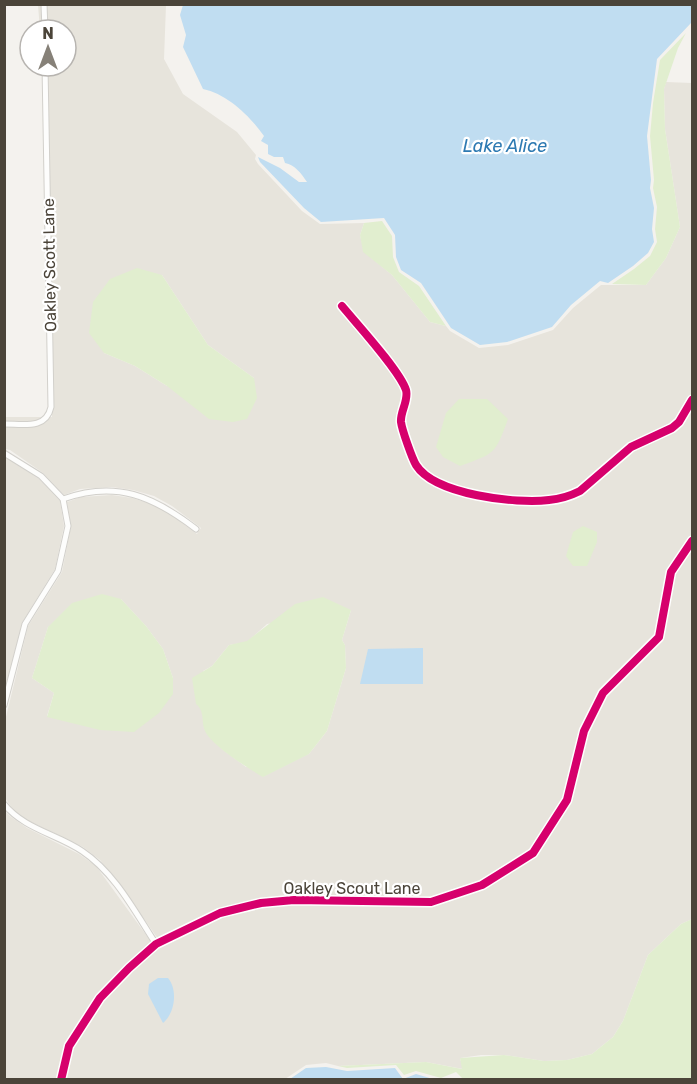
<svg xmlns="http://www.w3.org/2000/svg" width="697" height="1084" viewBox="0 0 697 1084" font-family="Rubik,sans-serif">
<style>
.residential{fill:#e7e4dc;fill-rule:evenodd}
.green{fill:#e1eecf}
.water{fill:#c0ddf1}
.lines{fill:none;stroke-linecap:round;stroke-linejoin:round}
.minor-casing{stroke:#d2d0cb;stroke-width:7}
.minor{stroke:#fdfdfc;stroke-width:5}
.cycleway-casing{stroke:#fff;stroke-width:11}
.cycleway{stroke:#d6006c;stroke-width:8}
.labels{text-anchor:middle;stroke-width:4.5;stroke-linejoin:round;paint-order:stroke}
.street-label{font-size:16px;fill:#4b4439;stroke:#fff}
.water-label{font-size:18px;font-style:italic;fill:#2e7ab2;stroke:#fff}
</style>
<rect width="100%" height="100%" fill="#f4f2ee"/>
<g class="residential">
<path d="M38 5H166L164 59 183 94 237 132 256 155 255 159 258 164 302 211 320 224 364 223 360 235 364 252 392 275 430 322 446 326 450 331 479 348 508 345 553 330 573 308 601 285H646L666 258 680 227 665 129 664 89 666 82 692 83V393L676 419 670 425 629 444 578 488 550 496 530 498 467 489 437 479 419 463 404 421 410 393 402 375 343 301 337 306 397 380 403 393 397 422 414 468 435 487 465 497 530 505 551 504 571 500 581 495 633 450 674 432 682 424 692 407V537L687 541 668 569 656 635 600 691 581 730 564 799 531 850 480 881 430 898 341 896H294L261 899 218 909 158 939 129 897 100 860 83 847 29 821 14 811 5 798V721L28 626 62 572 71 526 67 502 81 497 112 495 132 498 152 504 169 513 197 534 201 528 172 506 154 496 133 490 112 487 80 489 64 495 43 473 10 450 5 449V417H52L50 222 42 66H66V30H40ZM162 275 208 345 254 378 167 386 135 366 104 353ZM121 599 146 626 163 649 173 678 47 716 54 693 32 678 48 627ZM351 610 342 640 345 645 346 668 327 731 309 754 246 767 222 749 201 708 203 671 212 666 229 645 247 642 267 624Z"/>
<polygon points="5,457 39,479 60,501 64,526 55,569 22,623 5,689"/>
<polygon points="692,546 692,919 681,924 648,955 623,1021 613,1037 592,1054 567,1060 544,1061 504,1055 481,1055 460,1058 463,1069 426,1062 338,1066 326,1063 306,1065 285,1079 64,1080 72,1048 103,1001 131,971 158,947 221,917 261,907 294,904 432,906 483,888 535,856 570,803 587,732 606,695 662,638 674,573"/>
<polygon points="4,810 11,817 27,828 79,854 96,866 152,943 126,965 97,996 66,1044 57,1079 5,1078"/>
</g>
<g class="green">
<polygon points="686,33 678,48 664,89 665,129 680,227 666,258 646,285 612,284 634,269 650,256 657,242 655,229 657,207 653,188 654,180 650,136 653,103 660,60"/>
<polygon points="382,221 392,236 393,257 399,272 419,286 446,326 430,322 392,275 363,252 360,235 364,223"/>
<polygon points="137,268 162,275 208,345 254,378 257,398 247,419 233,422 209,419 167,386 135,366 104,353 89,333 93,302 110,279"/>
<path d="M459 399H487L508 419C495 454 496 453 460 466L443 457 436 447 446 413Z"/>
<polygon points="583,526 597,532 597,542 587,566 573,566 566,556 573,532"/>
<polygon points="102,594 121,599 146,626 163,649 173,678 173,694 159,713 134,732 100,730 47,717 54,693 32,678 48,627 72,603"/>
<path d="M323 597 351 610 342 640 345 645 346 668 327 731 309 754 263 777C249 769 211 745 205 731 201 722 205 711 196 704L192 678 212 666 229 645 247 641 295 604Z"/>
<polygon points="692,919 692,1079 464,1080 456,1072 441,1078 416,1071 404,1075 396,1065 347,1068 338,1066 426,1062 462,1069 460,1058 504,1055 544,1061 567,1060 592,1054 613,1037 623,1021 648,955 681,924"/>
</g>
<g class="water">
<path d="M183 5H692L691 23 657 59 647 136 651 180 650 188 654 208 652 229 654 242 648 253 633 266 608 283 600 281 571 305 552 327 507 342 480 345 451 328 421 283 401 270 396 257 395 235 384 218 321 222 304 208 260 162 258 157 280 168 299 182H307C301 173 295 165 285 163L283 157H274L268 154V145L261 141 264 136C250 116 227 94 203 89L183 47 186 35 180 15Z"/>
<polygon points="423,648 423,684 360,684 368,649"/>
<path d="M158 978H168C178 990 175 1013 163 1023L148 994 149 984Z"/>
<polygon points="326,1067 347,1071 395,1068 403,1079 416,1074 433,1079 290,1079 306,1068"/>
</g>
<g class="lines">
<defs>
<g id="minor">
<polyline points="44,4 45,30"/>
<path d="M342 306C357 324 400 371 406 390 409 400 400 412 401 422 402 430 412 458 416 465 435 495 516 504 549 500 560 499 570 496 580 491L631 447 672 428 679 422 692 400"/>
<path d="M4 424C23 424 46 430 51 407L45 66"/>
<polyline points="4,453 41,476 63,499 68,526 58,571 25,624 4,705"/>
<path d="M63 499C116 480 153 496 196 529"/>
<path d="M4 804C24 829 57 834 82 851 115 873 135 912 156 944"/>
<polyline points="61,1080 69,1046 100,998 129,968 156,944 220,913 261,903 294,900 431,902 482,885 533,853 567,800 584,731 603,693 659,637 671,572 692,541"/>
</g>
</defs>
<use href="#minor" class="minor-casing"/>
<use href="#minor" class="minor"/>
<defs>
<g id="cycleway">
<path d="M342 306C357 324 400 371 406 390 409 400 400 412 401 422 402 430 412 458 416 465 435 495 516 504 549 500 560 499 570 496 580 491L631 447 672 428 679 422 692 400"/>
<polyline points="61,1080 69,1046 100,998 129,968 156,944 220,913 261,903 294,900 431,902 482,885 533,853 567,800 584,731 603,693 659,637 671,572 692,541"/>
</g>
</defs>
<use href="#cycleway" class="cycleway-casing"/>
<use href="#cycleway" class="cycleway"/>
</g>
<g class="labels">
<g class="street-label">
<text transform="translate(49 265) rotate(-91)" y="6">Oakley Scott Lane</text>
<text x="352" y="894">Oakley Scout Lane</text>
</g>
<g class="water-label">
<text x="505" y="152">Lake Alice</text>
</g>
</g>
<rect width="697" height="1084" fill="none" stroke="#4b4439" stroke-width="12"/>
<g transform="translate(48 48)"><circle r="28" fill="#ffffff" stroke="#b7b4b0" stroke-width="1.5"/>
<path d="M0-4.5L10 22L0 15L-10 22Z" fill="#868178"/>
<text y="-9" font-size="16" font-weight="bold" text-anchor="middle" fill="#4b4439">N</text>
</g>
</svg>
